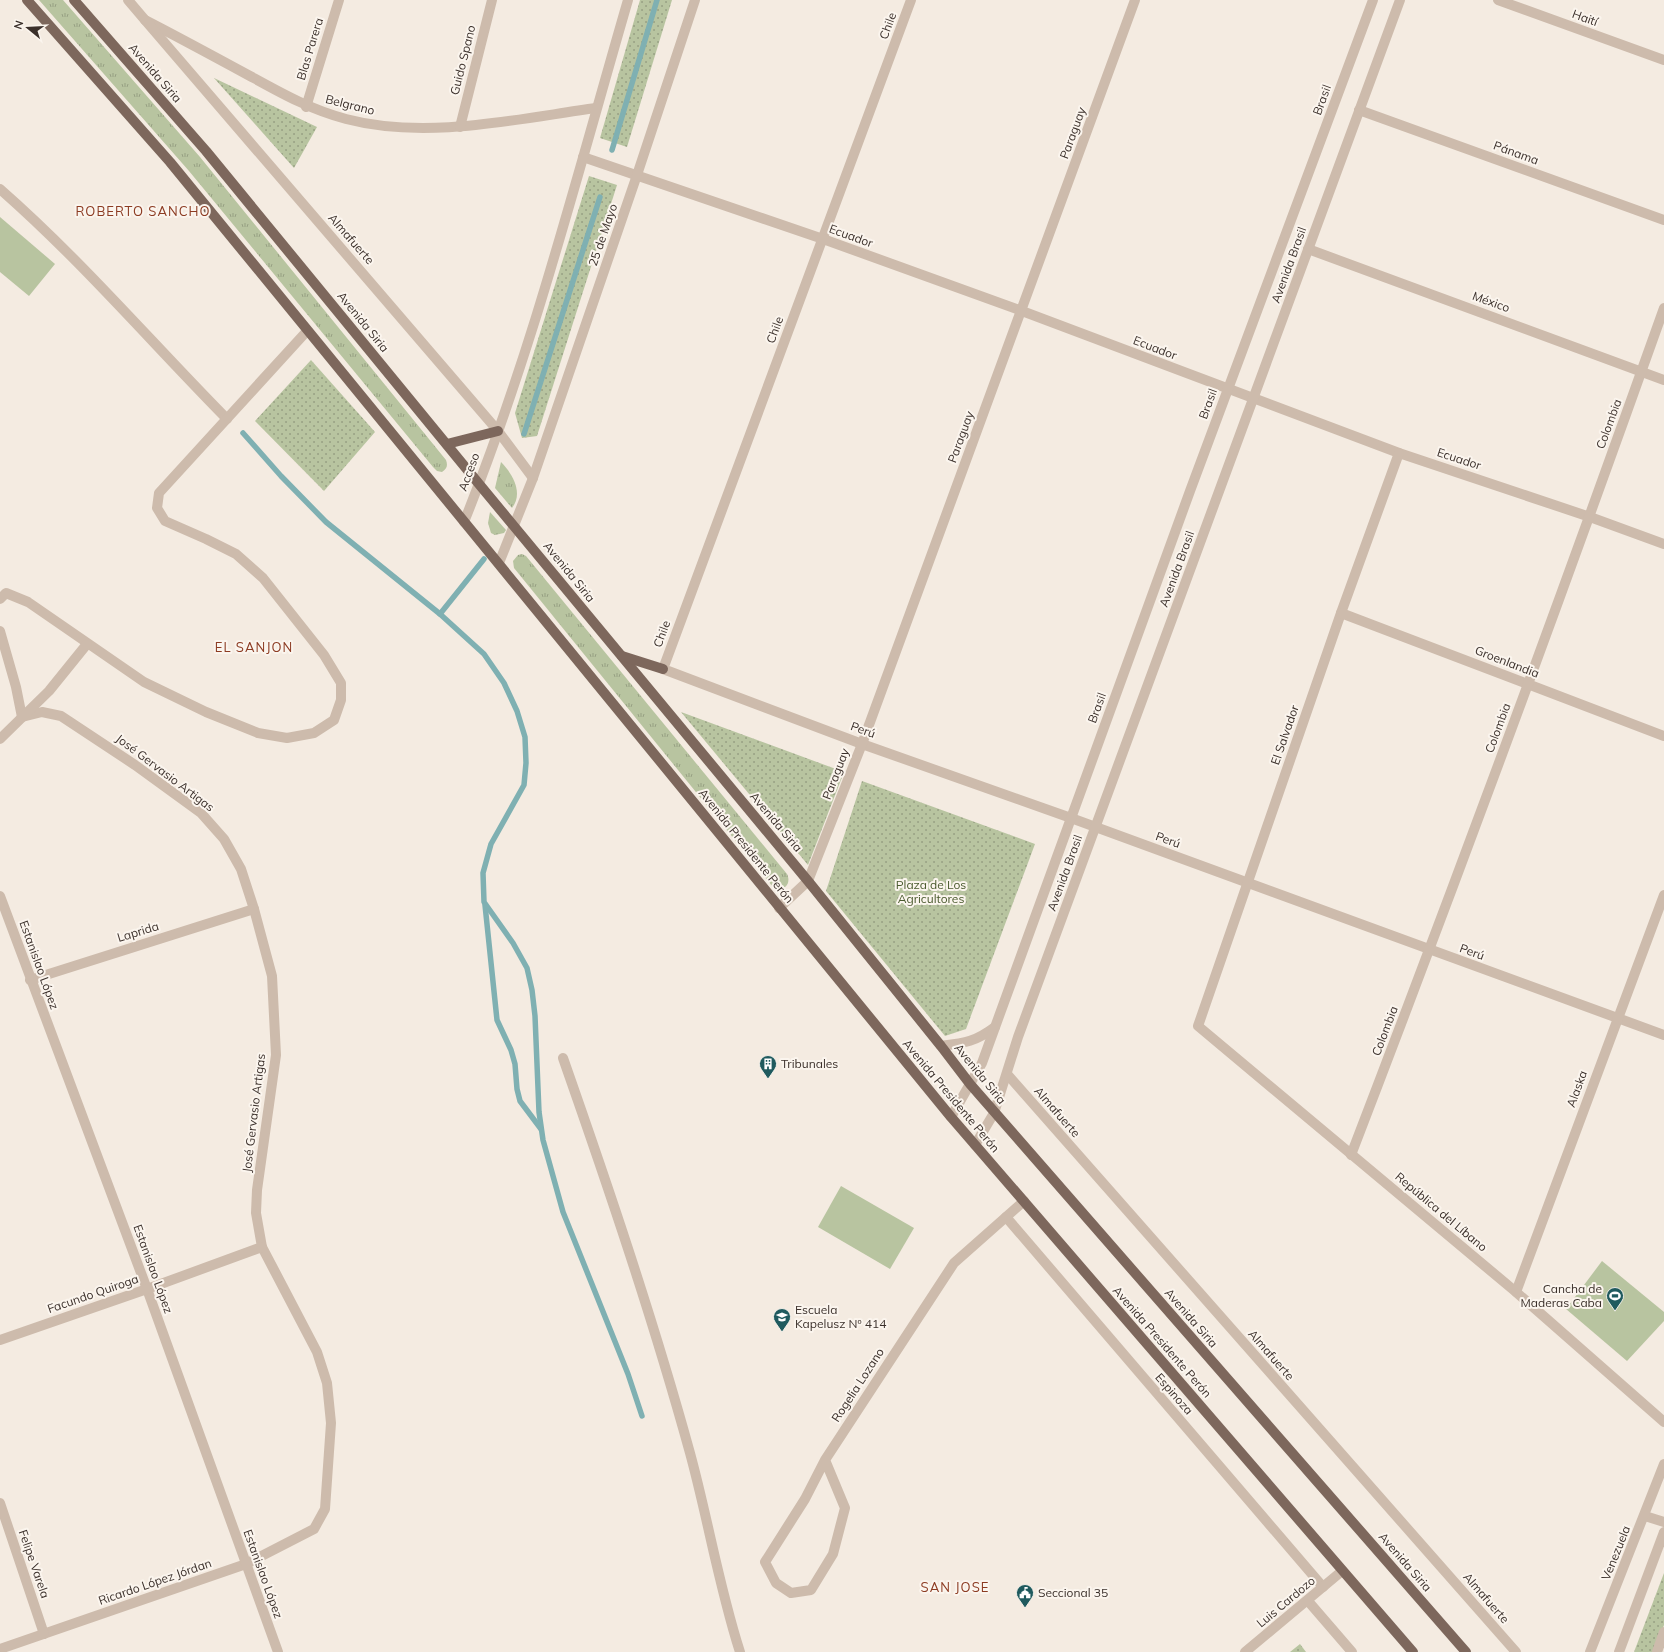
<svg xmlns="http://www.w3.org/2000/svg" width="1664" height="1652" viewBox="0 0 1664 1652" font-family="Mulish,sans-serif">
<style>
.grass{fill:url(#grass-tufts)}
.park{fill:url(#park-dots)}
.garden{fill:#b8c4a0}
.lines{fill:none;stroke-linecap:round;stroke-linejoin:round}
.stream{stroke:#7fb0b2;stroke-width:5.5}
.minor{stroke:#cdbbac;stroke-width:10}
.major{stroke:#7d675c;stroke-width:10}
.labels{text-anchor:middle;stroke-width:4;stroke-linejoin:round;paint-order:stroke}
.street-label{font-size:12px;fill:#3b302b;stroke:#fbf5ee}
.park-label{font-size:12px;fill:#4a5a2e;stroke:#fbf5ee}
.poi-label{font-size:12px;fill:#3b302b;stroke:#fbf5ee;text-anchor:start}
.neighbourhood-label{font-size:13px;letter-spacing:1px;fill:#8c3b22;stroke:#fbf5ee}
</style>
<defs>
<pattern id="grass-tufts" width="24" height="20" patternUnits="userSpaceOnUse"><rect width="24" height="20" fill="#b8c4a0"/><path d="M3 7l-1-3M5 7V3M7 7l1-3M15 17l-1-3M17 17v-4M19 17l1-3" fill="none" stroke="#97a083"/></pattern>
<pattern id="park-dots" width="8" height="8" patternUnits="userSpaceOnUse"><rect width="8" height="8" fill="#b8c4a0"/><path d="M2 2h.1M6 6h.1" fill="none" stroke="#97a083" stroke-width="1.8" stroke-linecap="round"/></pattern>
</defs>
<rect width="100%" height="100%" fill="#f4ebe1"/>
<g class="grass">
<path d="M39 0H63L200 157 446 460C448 466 447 468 442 472L437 471 433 467 189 171Z"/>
<path d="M501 462C512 473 524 493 512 508L495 488Z"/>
<polygon points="490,512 506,530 504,533 495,535 491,533 488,523"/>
<path d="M522 554 526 556 787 874C792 884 783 893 773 887L514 568 513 561 518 555Z"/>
</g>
<g class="park">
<polygon points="640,0 672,0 627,147 600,138"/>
<polygon points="214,78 317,127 294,168"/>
<polygon points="589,176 617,185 537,436 522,438 515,413"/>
<polygon points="311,360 375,432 324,491 255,421"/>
<polygon points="681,712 844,772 808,865"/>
<polygon points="862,781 1035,844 966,1029 945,1036 826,891"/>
<polygon points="1664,1573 1664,1625 1654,1652 1634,1652"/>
<polygon points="1300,1644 1306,1652 1290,1652"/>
</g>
<g class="garden">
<polygon points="0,217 55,264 29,296 0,272"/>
<polygon points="841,1186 914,1228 890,1269 818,1227"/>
<polygon points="1602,1261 1664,1312 1664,1321 1627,1361 1566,1309"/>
</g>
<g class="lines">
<g class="stream">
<polyline points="612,150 657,0"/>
<polyline points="243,433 281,476 326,522 440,614 484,654 504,683 517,711 525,737 526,763 524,785 491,844 483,873 484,902 513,943 527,968 532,990 535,1016 539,1112 543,1140 563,1212 628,1374 642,1416"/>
<polyline points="524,434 600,197"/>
<polyline points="440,614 484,559"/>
<polyline points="485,905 497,1020 511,1050 515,1064 517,1089 520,1101 541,1129"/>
</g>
<g class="minor">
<path d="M128 0 145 20C180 38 215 57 250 76 281 93 311 110 346 119 426 140 516 119 596 108"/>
<polyline points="911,0 663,669 862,744 1071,818 1664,1035"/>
<polyline points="1498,0 1664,60"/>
<polyline points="145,20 498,431 533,478"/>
<polyline points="306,107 339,0"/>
<polyline points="1359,110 1664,220"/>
<polyline points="460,127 492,0"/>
<polyline points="583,157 823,239 1022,311 1399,453 1590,517 1664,544"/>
<path d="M0 189C81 260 151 342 227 419"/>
<polyline points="1308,249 1664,380"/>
<polyline points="1399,453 1341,613 1198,1026 1516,1292 1664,1422"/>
<path d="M464 522C532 353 577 175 628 0"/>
<polyline points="499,563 533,478 637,175 695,0"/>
<polyline points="0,599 6,593 28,602 144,682 206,712 258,733 287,738 314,733 334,720 341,700 341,683 324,655 263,578 236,554 206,539 165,521 157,508 159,493 307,331"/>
<polyline points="1341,613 1664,736"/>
<polyline points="0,631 16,687 22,717 42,712 61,716 135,765 201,813 224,839 241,869 254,909 272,976 276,1055 257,1190 256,1213 262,1247 317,1352 327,1383 331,1423 325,1509 314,1529 246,1564 0,1649"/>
<polyline points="0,739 49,691 87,644"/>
<polyline points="0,896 147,1289 278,1652"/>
<polyline points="779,908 808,881 862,744 1135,0"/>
<polyline points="30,980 254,909"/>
<path d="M941 1046C965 1043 975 1042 995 1027"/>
<path d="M563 1058C609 1189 653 1319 690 1453 708 1519 719 1587 740 1652"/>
<polyline points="1007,1074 1516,1652"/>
<polyline points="951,1117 982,1063 1190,491 1373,0"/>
<polyline points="975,1145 994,1113 1018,1037 1400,0"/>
<path d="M1351 1155C1459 874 1563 592 1664 308"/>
<polyline points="1006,1217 1323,1587"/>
<polyline points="1516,1292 1664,895"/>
<polyline points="0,1340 147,1289 262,1247"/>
<polyline points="825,1460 845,1508 833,1554 811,1590 791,1593 776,1583 765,1562 805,1499 825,1460 954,1263 1024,1201"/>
<polyline points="0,1503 44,1634"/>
<polyline points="1645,1516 1664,1522"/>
<polyline points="1308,1601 1352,1652"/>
<polyline points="1245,1652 1342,1571"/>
<polyline points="1590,1652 1664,1464"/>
<polyline points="1619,1652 1664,1532"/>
<polyline points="1657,1652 1664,1632"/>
</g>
<g class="major">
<polyline points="27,0 170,162 951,1117 1413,1652"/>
<polyline points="74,0 206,151 479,484 808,881 941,1046 970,1084 1466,1652"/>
<polyline points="447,444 498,431"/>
<polyline points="622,656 663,669"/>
</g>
</g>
<defs>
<symbol id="building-pin" viewBox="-11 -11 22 30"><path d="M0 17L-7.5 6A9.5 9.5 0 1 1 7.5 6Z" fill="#1f5a5e" stroke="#fbf5ee"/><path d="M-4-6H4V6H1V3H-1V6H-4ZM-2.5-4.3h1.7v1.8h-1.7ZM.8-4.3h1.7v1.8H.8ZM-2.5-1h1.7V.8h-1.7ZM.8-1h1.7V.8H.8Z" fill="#fff"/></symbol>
<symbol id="stadium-pin" viewBox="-11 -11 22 30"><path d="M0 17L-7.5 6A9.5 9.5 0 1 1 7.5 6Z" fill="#1f5a5e" stroke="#fbf5ee"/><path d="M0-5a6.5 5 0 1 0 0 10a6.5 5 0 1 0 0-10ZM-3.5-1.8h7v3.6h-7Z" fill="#fff"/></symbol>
<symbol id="school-pin" viewBox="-11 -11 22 30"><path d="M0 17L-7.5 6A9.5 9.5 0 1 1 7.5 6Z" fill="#1f5a5e" stroke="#fbf5ee"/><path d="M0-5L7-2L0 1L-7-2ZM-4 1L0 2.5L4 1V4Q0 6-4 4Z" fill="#fff"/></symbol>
<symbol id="civic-pin" viewBox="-11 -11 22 30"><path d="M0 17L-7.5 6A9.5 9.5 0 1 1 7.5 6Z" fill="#1f5a5e" stroke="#fbf5ee"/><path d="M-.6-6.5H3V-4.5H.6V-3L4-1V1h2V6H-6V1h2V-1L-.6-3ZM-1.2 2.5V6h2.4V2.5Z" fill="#fff"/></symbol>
</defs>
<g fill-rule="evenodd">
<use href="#building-pin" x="758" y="1054" width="20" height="27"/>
<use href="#stadium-pin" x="1605" y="1286" width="20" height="27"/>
<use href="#school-pin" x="772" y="1307" width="20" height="27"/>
<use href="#civic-pin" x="1015" y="1583" width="20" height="27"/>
</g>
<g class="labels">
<g class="street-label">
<text transform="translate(1585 18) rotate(20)" y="4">Haití</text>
<text transform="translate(888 26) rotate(-70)" y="4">Chile</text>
<text transform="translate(310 49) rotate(-73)" y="4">Blas Parera</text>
<text transform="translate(463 60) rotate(-76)" y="4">Guido Spano</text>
<text transform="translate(155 73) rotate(49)" y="4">Avenida Siria</text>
<text transform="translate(1322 100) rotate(-70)" y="4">Brasil</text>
<text transform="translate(350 105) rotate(14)" y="4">Belgrano</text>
<text transform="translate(1073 133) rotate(-70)" y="4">Paraguay</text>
<text transform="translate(1516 153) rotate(20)" y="4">Pánama</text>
<text transform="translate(603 235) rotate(-71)" y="4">25 de Mayo</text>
<text transform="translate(851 236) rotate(20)" y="4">Ecuador</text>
<text transform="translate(351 239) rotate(49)" y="4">Almafuerte</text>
<text transform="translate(1289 265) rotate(-70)" y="4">Avenida Brasil</text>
<text transform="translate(1491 302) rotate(20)" y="4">México</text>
<text transform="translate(363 322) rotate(51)" y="4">Avenida Siria</text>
<text transform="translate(775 330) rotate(-70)" y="4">Chile</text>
<text transform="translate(1155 348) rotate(21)" y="4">Ecuador</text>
<text transform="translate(1208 404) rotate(-70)" y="4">Brasil</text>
<text transform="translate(1609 424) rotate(-70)" y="4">Colombia</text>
<text transform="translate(961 437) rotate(-70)" y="4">Paraguay</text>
<text transform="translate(1459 459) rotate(18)" y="4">Ecuador</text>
<text transform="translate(469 472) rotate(-70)" y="4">Acceso</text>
<text transform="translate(1177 569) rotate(-70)" y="4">Avenida Brasil</text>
<text transform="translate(569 572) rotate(51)" y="4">Avenida Siria</text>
<text transform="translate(662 634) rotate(-70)" y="4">Chile</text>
<text transform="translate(1507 662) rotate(21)" y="4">Groenlandia</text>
<text transform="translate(1097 708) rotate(-70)" y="4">Brasil</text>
<text transform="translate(1498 728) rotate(-70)" y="4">Colombia</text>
<text transform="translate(863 730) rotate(20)" y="4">Perú</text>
<text transform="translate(1285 735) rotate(-71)" y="4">El Salvador</text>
<text transform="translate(165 773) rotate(37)" y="4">José Gervasio Artigas</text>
<text transform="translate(836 774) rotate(-69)" y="4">Paraguay</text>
<text transform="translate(776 822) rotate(50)" y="4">Avenida Siria</text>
<text transform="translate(1168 840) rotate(20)" y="4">Perú</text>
<text transform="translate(746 846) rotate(51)" y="4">Avenida Presidente Perón</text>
<text transform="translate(1065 873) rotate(-70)" y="4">Avenida Brasil</text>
<text transform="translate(138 932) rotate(-17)" y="4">Laprida</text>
<text transform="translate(1472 952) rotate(20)" y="4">Perú</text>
<text transform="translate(39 965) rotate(70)" y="4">Estanislao López</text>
<text transform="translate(1385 1031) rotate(-69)" y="4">Colombia</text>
<text transform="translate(980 1074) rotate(51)" y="4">Avenida Siria</text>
<text transform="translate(1577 1089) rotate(-70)" y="4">Alaska</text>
<text transform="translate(951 1096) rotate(50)" y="4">Avenida Presidente Perón</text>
<text transform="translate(1057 1112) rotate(49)" y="4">Almafuerte</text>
<text transform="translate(254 1113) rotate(-83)" y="4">José Gervasio Artigas</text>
<text transform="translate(1441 1212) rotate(40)" y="4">República del Líbano</text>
<text transform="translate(153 1269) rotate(70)" y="4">Estanislao López</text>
<text transform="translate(93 1294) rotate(-19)" y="4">Facundo Quiroga</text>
<text transform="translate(1191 1318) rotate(49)" y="4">Avenida Siria</text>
<text transform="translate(1162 1342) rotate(49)" y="4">Avenida Presidente Perón</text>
<text transform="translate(1271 1355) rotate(49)" y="4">Almafuerte</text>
<text transform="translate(858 1385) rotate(-57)" y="4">Rogelia Lozano</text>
<text transform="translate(1174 1394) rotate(49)" y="4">Espinoza</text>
<text transform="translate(1616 1553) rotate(-68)" y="4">Venezuela</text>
<text transform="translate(1405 1562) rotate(49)" y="4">Avenida Siria</text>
<text transform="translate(34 1564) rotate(71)" y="4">Felipe Varela</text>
<text transform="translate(263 1574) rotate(70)" y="4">Estanislao López</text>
<text transform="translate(155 1582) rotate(-19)" y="4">Ricardo López Jórdan</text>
<text transform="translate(1486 1598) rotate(49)" y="4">Almafuerte</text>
<text transform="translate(1286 1602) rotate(-40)" y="4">Luis Cardozo</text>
</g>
<g class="park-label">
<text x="931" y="889">Plaza de Los<tspan x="931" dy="14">Agricultores</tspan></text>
</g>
<g class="poi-label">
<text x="781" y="1068">Tribunales</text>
<text x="1602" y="1293" text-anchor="end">Cancha de<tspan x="1602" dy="14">Maderas Caba</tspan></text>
<text x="795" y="1314">Escuela<tspan x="795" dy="14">Kapelusz Nº 414</tspan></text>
<text x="1038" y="1597">Seccional 35</text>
</g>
<g class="neighbourhood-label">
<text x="143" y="216">ROBERTO SANCHO</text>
<text x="254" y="652">EL SANJON</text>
<text x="955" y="1592">SAN JOSE</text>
</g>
</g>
<g transform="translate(28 28) rotate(288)" stroke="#fbf5ee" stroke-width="3" paint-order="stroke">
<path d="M0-3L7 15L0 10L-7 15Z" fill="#3b302b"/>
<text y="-6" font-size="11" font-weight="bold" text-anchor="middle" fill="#3b302b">N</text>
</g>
</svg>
